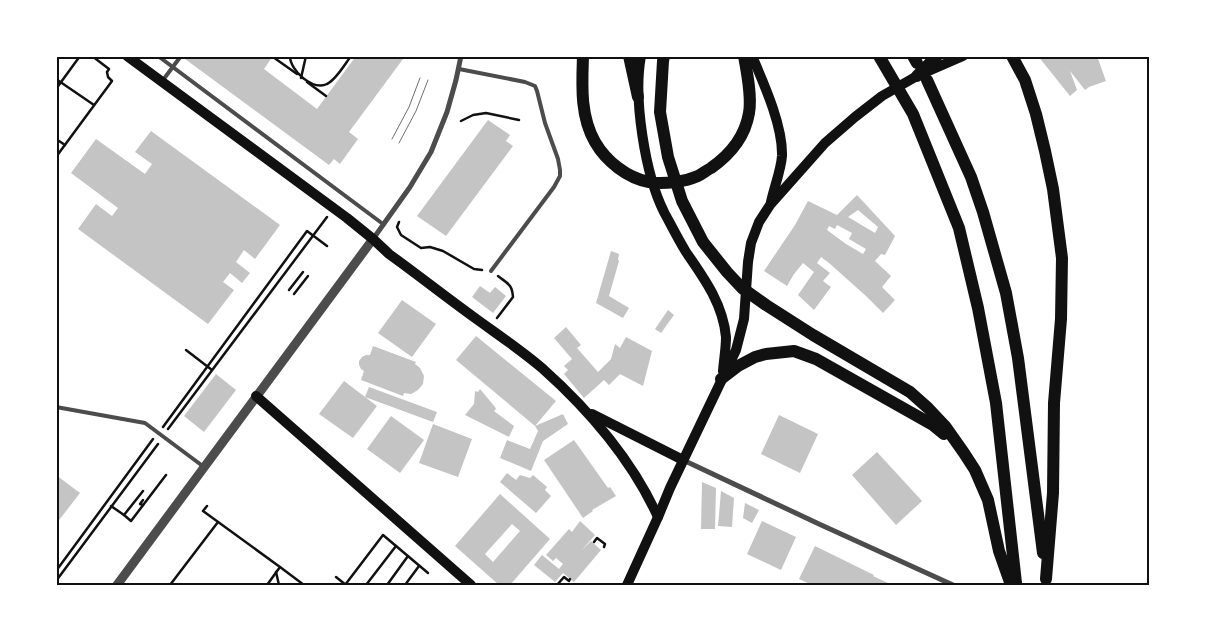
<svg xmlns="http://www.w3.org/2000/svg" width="1205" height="641" font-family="Figtree,sans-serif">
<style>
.building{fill:#c4c4c4;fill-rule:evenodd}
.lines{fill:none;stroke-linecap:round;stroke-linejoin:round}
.path{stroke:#111;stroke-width:2.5}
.service{stroke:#4c4c4c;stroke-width:4}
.minor{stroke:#4c4c4c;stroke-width:5}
.tertiary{stroke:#4c4c4c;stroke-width:9}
.secondary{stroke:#111;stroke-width:10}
.motorway{stroke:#111;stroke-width:12}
.tram{stroke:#707070;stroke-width:1}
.neatline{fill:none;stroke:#111;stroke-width:2}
</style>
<rect width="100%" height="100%" fill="#fff"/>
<g class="building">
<path d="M181,56h92l-9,13 53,40 39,-53h42l5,3 -54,73 9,7 -18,25 -6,-5 -5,6z"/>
<path d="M1038,56h59l9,25 -17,6 -4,3 -15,-19 7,19 -7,6z"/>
<path d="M488,120l22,15 -4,6 7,5 -67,90 -29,-20z"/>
<path d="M151,131l129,94 -25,34 -11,-9 -8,12 14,11 -8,10 -12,-10 -7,9 11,8 -26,34 -130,-95 18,-25 16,12 6,-8 -47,-35 25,-34 49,35 7,-10 -17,-12z"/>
<path d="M857,195l38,41 -10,19 -4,-1 -6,7 16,15 -9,11 13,13 -12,13 -17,-17 -37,-33 -8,-6 -4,6 13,10 -7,8 8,6 -17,23 -16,-15 16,-23 -11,-9 -9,11 -7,12 -23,-15 31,-46 13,-24 29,14zM858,210l20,17 -3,6 -27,-16zM837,225l15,8 -3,6 17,10 -3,5 -17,-10 -19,-14 2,-4 6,3z"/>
<path d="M611,251l8,3 -1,6 1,1 -10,35 20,12 -6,10 -27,-15z"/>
<path d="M480,286l10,7 5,-6 11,9 -13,17 -21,-16z"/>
<path d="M402,300l34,24 -24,33 -34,-24z"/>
<path d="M668,310l6,5 -13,18 -6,-4z"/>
<path d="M566,327l15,18 -4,3 21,24 13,-13 4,-15 5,4 6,-11 26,14 -9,35 -23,-12 -11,11 -5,-5 -20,18 -20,-24 4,-4 -4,-4 8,-7 -18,-21z"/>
<path d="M476,336l80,65 -21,25 28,-12 5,10 -25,17 -12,30 -31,-13 7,-18 23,9 8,-18 -3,-5 -79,-66z"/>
<path d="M373,346l43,16 -1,2 5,4 4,8 -1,8 -5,6 -7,4 -7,-1 -1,3 -42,-16 3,-9 -3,-2 -2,-4v-4l3,-4 4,-2h4z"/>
<path d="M216,374l20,16 -32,42 -20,-16z"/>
<path d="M344,381l33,25 -24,32 -34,-24z"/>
<path d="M369,387l68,25 -4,10 -68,-25z"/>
<path d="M480,389l15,18 1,2 -2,2 20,15 -5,11 -44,-22 9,-11 1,-13 3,1z"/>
<path d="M779,415l39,19 -18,39 -39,-19z"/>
<path d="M391,416l33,24 -24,33 -33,-24z"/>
<path d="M433,424l39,15 -14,38 -39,-14z"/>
<path d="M574,440l34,48 2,-1 6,9 -24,14 1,1 -10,7 -39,-58z"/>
<path d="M877,452l45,49 -26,24 -44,-50z"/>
<path d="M507,473l9,7 4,-5 10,3 3,-3 14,12 -2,3 6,6 -15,17 -36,-31z"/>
<path d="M56,475l24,18 -24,31z"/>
<path d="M702,482l14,6 -1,41h-14z"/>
<path d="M721,491l13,7 -2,29 -14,-1z"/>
<path d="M500,494l50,45 -40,46h-11l-44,-39zM512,524l8,7 -27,31 -8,-8z"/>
<path d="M745,503l14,7 -7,13 -9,-5z"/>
<path d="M580,521l15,14 -13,15 9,-9 10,9 -27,32 -11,-9 -8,9 -21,-17 8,-10 17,14 4,-5 -7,-6 -3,3 -7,-6 23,-26 3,3z"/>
<path d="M762,521l34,16 -15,33 -34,-16z"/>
<path d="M815,546l59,29 -1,1 15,7v2h-76l-13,-6z"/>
</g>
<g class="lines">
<g class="path">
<path d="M290,56c0,15 23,35 37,28 9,-4 18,-20 24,-28"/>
<path d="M273,57l24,17"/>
<path d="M301,78l5,-22"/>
<path d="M56,79l38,26"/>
<path d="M307,82l19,14"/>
<path d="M56,89l24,-33"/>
<path d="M461,121l12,-6 13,-2 33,7"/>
<path d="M56,139l9,6"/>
<path d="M56,157l56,-76 -4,-4 -1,-5 2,-3 -17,-13"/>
<path d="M399,222l-2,5 4,8 20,13 9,-1 13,4 31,18 8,1"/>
<path d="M289,290l14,-18"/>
<path d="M294,294l14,-18"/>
<path d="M497,318l16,-21c-1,-13 -5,-13 -15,-21"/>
<path d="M186,350l26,20"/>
<path d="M163,427l144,-196 20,15"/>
<path d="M168,429l159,-212"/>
<path d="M143,491l-19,24 7,6 35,-46"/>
<path d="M143,505l-3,-1 3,-4"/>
<path d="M111,506l13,9"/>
<path d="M207,506l-4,5 77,56 -13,18"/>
<path d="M594,542l3,-4 8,6 -1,3"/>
<path d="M280,567l24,18"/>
<path d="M56,571l97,-132"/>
<path d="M276,572l3,13"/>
<path d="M336,577l10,8"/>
<path d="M56,581l102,-137"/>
<path d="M170,585l48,-63"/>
<path d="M345,585l38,-50 45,38"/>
<path d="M366,585l30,-39"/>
<path d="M387,585l21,-29"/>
<path d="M405,585l14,-19"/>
<path d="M557,585l7,-8 5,4 1,-2"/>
</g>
<g class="service">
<path d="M158,56l225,168"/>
<path d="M459,69l66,13 10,4 2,5 8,32 13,36 2,11v6l-6,11 -63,84"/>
<path d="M163,80l18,-24"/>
<path d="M56,407l89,16 59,44"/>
</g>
<g class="minor">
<path d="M373,239l37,-52 21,-35 16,-40 9,-32 5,-24"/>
<path d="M683,460l136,64 134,61"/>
</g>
<path class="tertiary" d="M117,585l256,-346"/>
<g class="secondary">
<path d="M127,56l220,162 26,21 16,15c29,21 57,43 86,64 22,16 46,32 67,50 47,42 90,92 116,149"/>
<path d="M641,56c-8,42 4,118 23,156 7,13 14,27 22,40 18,26 37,52 40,85 0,11 -2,22 -3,34"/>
<path d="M752,56c12,28 31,70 30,100 -1,14 -8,32 -11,46"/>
<path d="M256,396l215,189"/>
<path d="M592,414l91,46"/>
<path d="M627,585l31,-68 12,-29 66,-138 8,-31 4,-57 3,-19 8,-21 11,-17 55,-62 30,-26 27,-21 35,-20 46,-20"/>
</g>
<g class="motorway">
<path d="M583,56c-1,29 -3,60 12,86 11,19 32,36 54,40 9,2 18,1 27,0 7,-1 15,-3 22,-6 4,-2 9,-6 13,-8 20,-14 34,-31 38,-55 3,-16 -2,-41 -5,-57"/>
<path d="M629,56l9,41"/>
<path d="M664,56l-1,5 -3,51 8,45 14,44 21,41 24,30 15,16 24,17 47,30 97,57 18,16 17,18 19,27 11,17 13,30 11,51 12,34"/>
<path d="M879,56l34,58 46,114 19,80 18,95 20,180"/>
<path d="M913,56l4,7"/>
<path d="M1012,56l13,24 11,34 9,37 8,38 9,69 -1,61 -7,84 -1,90 -7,86"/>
<path d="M917,76l20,-20"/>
<path d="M927,80l44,97 12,35 23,81 12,65 25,195"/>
<path d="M721,379l17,-13 17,-9 11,-3 28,-3 22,8 117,66 11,9"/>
</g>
<g class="tram">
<path d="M392,139l17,-32 11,-29"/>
<path d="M399,143l17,-32 12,-31"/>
</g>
</g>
<rect width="1205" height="641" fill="none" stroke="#ffffff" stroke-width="115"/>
<rect x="58" y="58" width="1090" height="526" class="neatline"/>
</svg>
